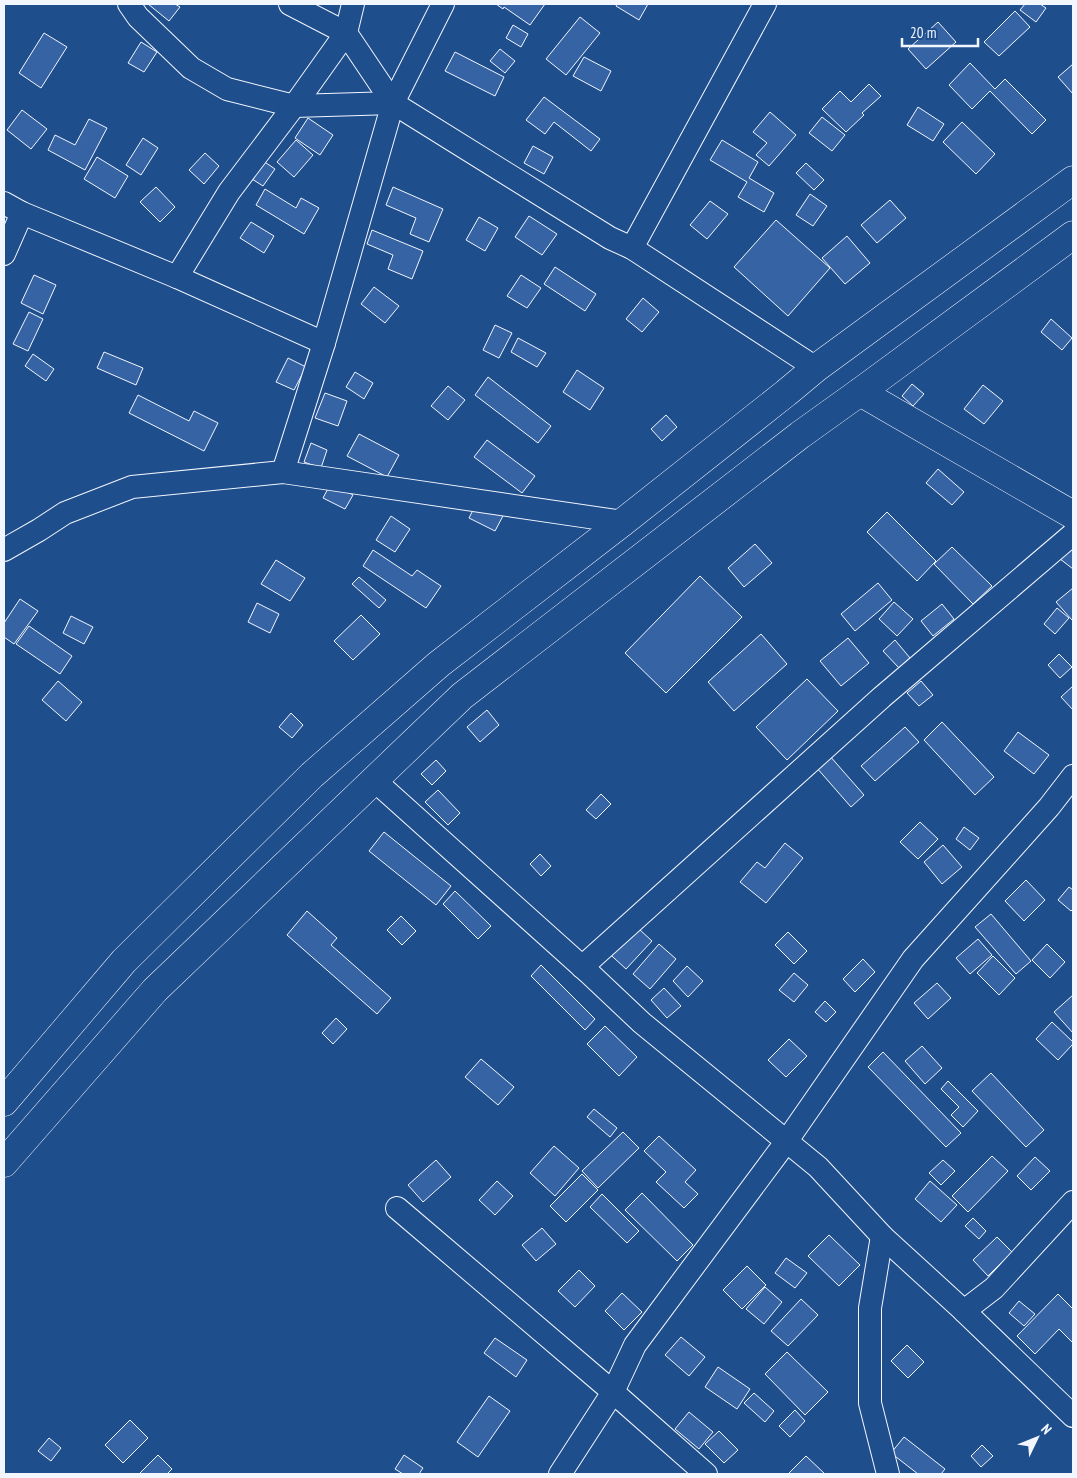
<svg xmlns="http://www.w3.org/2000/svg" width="1077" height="1478" font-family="'PT Sans Narrow',sans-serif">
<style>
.building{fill:#3563a3;stroke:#f2f6ff}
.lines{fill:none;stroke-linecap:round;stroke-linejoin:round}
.street-casing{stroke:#f2f6ff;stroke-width:24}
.secondary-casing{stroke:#f2f6ff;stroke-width:29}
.street{stroke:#1f4e8c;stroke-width:22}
.secondary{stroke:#1f4e8c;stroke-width:28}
</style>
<rect width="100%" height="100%" fill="#1f4e8c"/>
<g class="building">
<path d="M148,4h27l5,3 -11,14z"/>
<path d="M496,4h49l-15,21 -26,-18 -1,2z"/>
<path d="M617,4h31l-9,16 -23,-14z"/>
<path d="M1025,4h15l6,4 -10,14 -16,-12z"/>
<path d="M1015,11l15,16 -31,29 -15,-14z"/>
<path d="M580,17l20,16 -34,42 -20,-16z"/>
<path d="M938,22l18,20 -30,27 -18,-20z"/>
<path d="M513,25l15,9 -7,13 -15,-9z"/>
<path d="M44,33l23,14 -26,41 -22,-15z"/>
<path d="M141,42l16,10 -13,20 -16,-9z"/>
<path d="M500,49l15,12 -10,12 -15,-12z"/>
<path d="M455,52l49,25 -9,19 -50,-25z"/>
<path d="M584,57l27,14 -10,20 -28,-15z"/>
<path d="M970,63l25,26 10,-10 41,41 -14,14 -42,-43 -18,18 -23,-24z"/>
<path d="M1073,64v30l-15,-17z"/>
<path d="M869,84l12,12 -19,17 2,2 -18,17 -24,-23 18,-18 11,11z"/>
<path d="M544,97l56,42 -9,12 -37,-29 -9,12 -19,-14z"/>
<path d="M918,107l26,17 -11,17 -26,-16z"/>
<path d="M22,110l25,19 -16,20 -24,-19z"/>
<path d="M770,112l26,23 -27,31 -13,-11 11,-12 -14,-11z"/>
<path d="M822,117l23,18 -13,16 -23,-18z"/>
<path d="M308,118l25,17 -13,20 -25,-17z"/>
<path d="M89,119l18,9 -22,42 -37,-20 7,-15 20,10z"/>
<path d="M962,122l33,32 -19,20 -33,-32z"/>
<path d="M143,138l15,10 -17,27 -15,-10z"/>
<path d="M296,140l17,15 -19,22 -17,-15z"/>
<path d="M722,140l36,22 -9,16 25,15 -10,19 -26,-15 9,-15 -37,-22z"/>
<path d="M533,146l20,11 -9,17 -20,-11z"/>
<path d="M205,153l14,13 -15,18 -15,-14z"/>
<path d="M253,154l22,15 -12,17 -22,-14z"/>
<path d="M97,157l31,19 -13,22 -31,-19z"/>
<path d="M806,163l18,17 -10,10 -18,-17z"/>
<path d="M156,187l19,20 -15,15 -20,-20z"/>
<path d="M393,187l50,22 -14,33 -19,-8 6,-16 -30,-13z"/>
<path d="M265,189l31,19 5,-10 18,10 -15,26 -48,-29z"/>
<path d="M810,194l17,12 -14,20 -17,-11z"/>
<path d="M890,200l16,18 -29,25 -16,-18z"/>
<path d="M710,201l18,13 -21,25 -17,-14z"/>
<path d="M529,216l28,18 -15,21 -27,-18z"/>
<path d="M479,217l19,11 -13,23 -19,-11z"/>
<path d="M776,220l54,48 -42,48 -54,-49z"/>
<path d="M251,222l23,14 -10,17 -24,-15z"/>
<path d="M372,230l51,21 -11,28 -24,-10 5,-14 -26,-11z"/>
<path d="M847,236l23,27 -25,21 -23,-26z"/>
<path d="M555,267l41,27 -11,17 -41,-27z"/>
<path d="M34,275l22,10 -13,29 -22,-11z"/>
<path d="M521,275l20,13 -14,20 -20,-12z"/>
<path d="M374,287l25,19 -14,17 -24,-19z"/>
<path d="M643,298l16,14 -17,20 -16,-13z"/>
<path d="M29,312l14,7 -15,32 -15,-7z"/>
<path d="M1051,319l21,19 -10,12 -21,-18z"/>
<path d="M495,325l17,8 -13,25 -16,-8z"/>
<path d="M518,338l28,15 -9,14 -26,-15z"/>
<path d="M104,352l39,16 -7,17 -39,-17z"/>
<path d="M33,354l21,15 -8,12 -21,-15z"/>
<path d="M288,358l18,9 -12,23 -18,-8z"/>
<path d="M577,370l27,18 -14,22 -27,-18z"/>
<path d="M355,372l18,11 -9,16 -18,-12z"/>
<path d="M488,377l63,49 -13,17 -63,-48z"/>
<path d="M912,384l12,10 -11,12 -11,-10z"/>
<path d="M983,385l20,16 -19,23 -20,-15z"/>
<path d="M448,386l17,14 -17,20 -17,-14z"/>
<path d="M325,393l22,8 -9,25 -23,-8z"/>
<path d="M138,395l51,26 5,-10 24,12 -14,28 -75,-38z"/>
<path d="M666,415l11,12 -15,14 -11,-12z"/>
<path d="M359,434l40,21 -12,22 -40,-21z"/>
<path d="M487,440l48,36 -13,17 -48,-36z"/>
<path d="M311,443l16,7 -6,18 -17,-6z"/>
<path d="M938,469l26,23 -12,13 -26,-22z"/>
<path d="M331,483l22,12 -8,14 -22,-11z"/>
<path d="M478,500l26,14 -9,17 -26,-13z"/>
<path d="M887,512l49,49 -19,20 -50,-49z"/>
<path d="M391,516l19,13 -15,23 -19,-12z"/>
<path d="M755,544l17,19 -28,24 -16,-19z"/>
<path d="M1073,546v23l-18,-14z"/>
<path d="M952,547l40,39 -19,18 -39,-40z"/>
<path d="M373,550l39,26 5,-6 24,16 -15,22 -63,-42z"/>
<path d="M276,560l29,18 -15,23 -29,-17z"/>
<path d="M700,576l42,41 -76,76 -41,-40z"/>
<path d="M359,577l27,23 -7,8 -27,-24z"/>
<path d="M878,583l14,17 -37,31 -14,-17z"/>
<path d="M1073,588v31l-1,1 -16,-18z"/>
<path d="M20,599l18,12 -24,33 -10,-7v-14z"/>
<path d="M894,602l19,17 -16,17 -18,-17z"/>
<path d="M257,603l22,11 -9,19 -22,-11z"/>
<path d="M942,604l12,15 -21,17 -12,-15z"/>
<path d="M1057,608l12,10 -14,16 -11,-10z"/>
<path d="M361,615l19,19 -27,26 -19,-19z"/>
<path d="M71,616l22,11 -9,17 -21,-11z"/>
<path d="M29,626l43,30 -12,18 -44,-30z"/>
<path d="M761,634l26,30 -53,47 -26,-29z"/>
<path d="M848,638l21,25 -28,23 -21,-25z"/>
<path d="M895,640l15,18 -11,10 -16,-17z"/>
<path d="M1059,654l13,13 -12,11 -12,-13z"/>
<path d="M807,679l31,32 -51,49 -31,-33z"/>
<path d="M58,681l24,21 -16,19 -24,-21z"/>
<path d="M921,681l12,14 -14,11 -12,-13z"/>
<path d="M1073,686v24l-12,-13z"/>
<path d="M487,710l12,15 -19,17 -13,-15z"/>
<path d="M291,713l12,12 -11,13 -13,-11z"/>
<path d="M942,722l52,55 -19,18 -51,-55z"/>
<path d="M905,727l14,15 -44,39 -14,-15z"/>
<path d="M1018,732l31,23 -15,19 -30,-23z"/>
<path d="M829,755l35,40 -13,12 -35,-40z"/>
<path d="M436,760l10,11 -14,14 -11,-11z"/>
<path d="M438,790l22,23 -12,12 -23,-23z"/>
<path d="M601,794l10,10 -15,15 -10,-9z"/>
<path d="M920,822l18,17 -20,20 -18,-17z"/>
<path d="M964,827l15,11 -9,12 -14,-11z"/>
<path d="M384,832l67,54 -15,19 -67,-54z"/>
<path d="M785,843l18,15 -37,45 -26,-21 17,-20 8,6z"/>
<path d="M943,845l19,22 -20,17 -18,-22z"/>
<path d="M540,854l11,12 -10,10 -11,-12z"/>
<path d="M1026,880l19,20 -21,21 -19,-20z"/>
<path d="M1069,887l4,3v19l-2,2 -13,-11z"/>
<path d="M455,891l36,35 -13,13 -35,-35z"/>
<path d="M307,911l30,27 -6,7 60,53 -14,16 -90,-79z"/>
<path d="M991,914l40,47 -15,13 -41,-47z"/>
<path d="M401,916l15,15 -14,14 -15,-15z"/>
<path d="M627,918l25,23 -26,28 -25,-23z"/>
<path d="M788,932l19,19 -13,13 -19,-19z"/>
<path d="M978,939l14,16 -22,19 -14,-16z"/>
<path d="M659,944l17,15 -26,30 -17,-15z"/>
<path d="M1047,944l18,18 -15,16 -18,-18z"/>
<path d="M993,956l22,22 -16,17 -22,-22z"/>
<path d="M863,959l12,13 -20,20 -12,-13z"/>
<path d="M541,965l54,54 -10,11 -54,-54z"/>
<path d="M687,966l16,15 -15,16 -15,-16z"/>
<path d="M794,973l14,12 -14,17 -15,-12z"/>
<path d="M937,983l14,15 -23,21 -14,-16z"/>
<path d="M664,988l17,18 -14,12 -16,-18z"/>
<path d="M1073,995v38l-19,-21z"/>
<path d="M825,1001l11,11 -10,10 -11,-10z"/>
<path d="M336,1018l11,11 -14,15 -11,-11z"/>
<path d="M1052,1022l21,20v2l-15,16 -22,-21z"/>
<path d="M605,1026l32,31 -18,19 -32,-32z"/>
<path d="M789,1039l18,17 -21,21 -18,-17z"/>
<path d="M922,1046l20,22 -17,16 -20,-23z"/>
<path d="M883,1052l78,81 -15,14 -78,-80z"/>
<path d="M481,1059l33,28 -16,18 -33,-28z"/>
<path d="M991,1073l53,57 -18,17 -54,-56z"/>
<path d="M948,1081l30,30 -15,16 -12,-12 8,-8 -18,-18z"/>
<path d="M594,1109l23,19 -7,9 -23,-20z"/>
<path d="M623,1132l16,16 -41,40 -16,-17z"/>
<path d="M659,1136l37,34 -11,12 13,12 -14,14 -28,-26 10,-10 -22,-21z"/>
<path d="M554,1146l25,22 -24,28 -25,-23z"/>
<path d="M992,1156l16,15 -40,41 -16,-16z"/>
<path d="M1035,1157l15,14 -19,19 -14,-14z"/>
<path d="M436,1160l15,17 -28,25 -15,-17z"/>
<path d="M943,1160l12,11 -14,14 -12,-12z"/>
<path d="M582,1174l16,16 -32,32 -16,-16z"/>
<path d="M497,1181l16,15 -18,19 -16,-15z"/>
<path d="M930,1181l27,24 -16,17 -26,-23z"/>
<path d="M642,1193l51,52 -16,16 -52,-51z"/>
<path d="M602,1194l37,37 -12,12 -37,-36z"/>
<path d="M973,1218l13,13 -7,8 -14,-13z"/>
<path d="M542,1228l14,16 -20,17 -14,-16z"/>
<path d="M829,1235l31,30 -21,21 -31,-30z"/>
<path d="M997,1237l15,15 -24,24 -15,-16z"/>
<path d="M786,1258l21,15 -12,15 -20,-15z"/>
<path d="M747,1266l19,19 -24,24 -19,-19z"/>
<path d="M579,1270l16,16 -20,21 -17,-16z"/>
<path d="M765,1287l17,15 -18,22 -18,-15z"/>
<path d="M622,1293l20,19 -18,18 -19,-19z"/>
<path d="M1058,1294l15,15v34l-14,-14 -24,25 -18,-18z"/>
<path d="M801,1299l17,16 -30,31 -17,-15z"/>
<path d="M1019,1301l16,13 -11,12 -15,-13z"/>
<path d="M681,1337l24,20 -16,19 -24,-21z"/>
<path d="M495,1338l32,22 -11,17 -32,-24z"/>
<path d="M907,1345l17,17 -16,16 -17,-17z"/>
<path d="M787,1352l41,40 -23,23 -40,-41z"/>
<path d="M718,1367l32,22 -13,20 -32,-22z"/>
<path d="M754,1393l20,18 -9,11 -21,-19z"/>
<path d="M489,1396l21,15 -32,46 -21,-15z"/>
<path d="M795,1410l10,11 -15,16 -11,-11z"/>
<path d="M689,1412l24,20 -14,17 -24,-20z"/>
<path d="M130,1420l18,18 -25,25 -18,-18z"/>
<path d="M719,1431l19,19 -14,13 -19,-19z"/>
<path d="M904,1437l41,32 -4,5h-23l-27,-21z"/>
<path d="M49,1438l12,10 -10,13 -13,-10z"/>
<path d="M982,1445l11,11 -12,11 -10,-11z"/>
<path d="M158,1455l14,14 -5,5h-28z"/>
<path d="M404,1455l19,13 -4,6h-16l-8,-5z"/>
<path d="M806,1456l19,18h-37z"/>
</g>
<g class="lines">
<defs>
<g id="street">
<path d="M129,4l9,13 53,51 36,21 67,17 99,-3"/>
<path d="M290,4l56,29 47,70 217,135 22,10 184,120"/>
<path d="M4,203l18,10 155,64 147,66"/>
<path d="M632,248l133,-244"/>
<path d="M4,254l18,-41"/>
<path d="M177,277l52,-85 65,-86 52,-73 7,-29"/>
<path d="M283,472l41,-129 69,-240 50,-99"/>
<path d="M4,550l35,-20 26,-17 67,-26 151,-15 340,50"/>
<path d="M374,780l215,193 53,50 176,144 64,69 82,75 109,105"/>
<path d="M582,967l300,-270 191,-163"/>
<path d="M397,1208l216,184 93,82"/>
<path d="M882,1236l-12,72v95l18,71"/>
<path d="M964,1311l30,-23 79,-86"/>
<path d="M560,1474l53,-82 22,-47 151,-203 127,-183 136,-152 24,-31"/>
</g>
<g id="secondary">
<path d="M860,392l213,123"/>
<path d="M4,1102l120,-141 188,-186 127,-111 184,-142 163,-129 30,-25 257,-188"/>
<path d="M4,1163l151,-173 307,-294 338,-261 60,-43 213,-157"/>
</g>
</defs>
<use href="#street" class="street-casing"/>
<use href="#secondary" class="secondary-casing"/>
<use href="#street" class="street"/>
<use href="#secondary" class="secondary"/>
</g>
<rect width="1077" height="1478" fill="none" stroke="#f2f6ff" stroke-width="10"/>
<g transform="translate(1037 1438) rotate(47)" stroke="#1f4e8c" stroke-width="4" paint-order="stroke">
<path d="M0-4L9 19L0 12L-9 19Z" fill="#f2f6ff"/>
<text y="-8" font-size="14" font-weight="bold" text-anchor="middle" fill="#f2f6ff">N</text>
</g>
<path d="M902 38v8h76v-8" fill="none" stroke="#f2f6ff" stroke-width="2.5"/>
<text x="910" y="38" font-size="15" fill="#f2f6ff" stroke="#1f4e8c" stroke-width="4" paint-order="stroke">20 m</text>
</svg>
